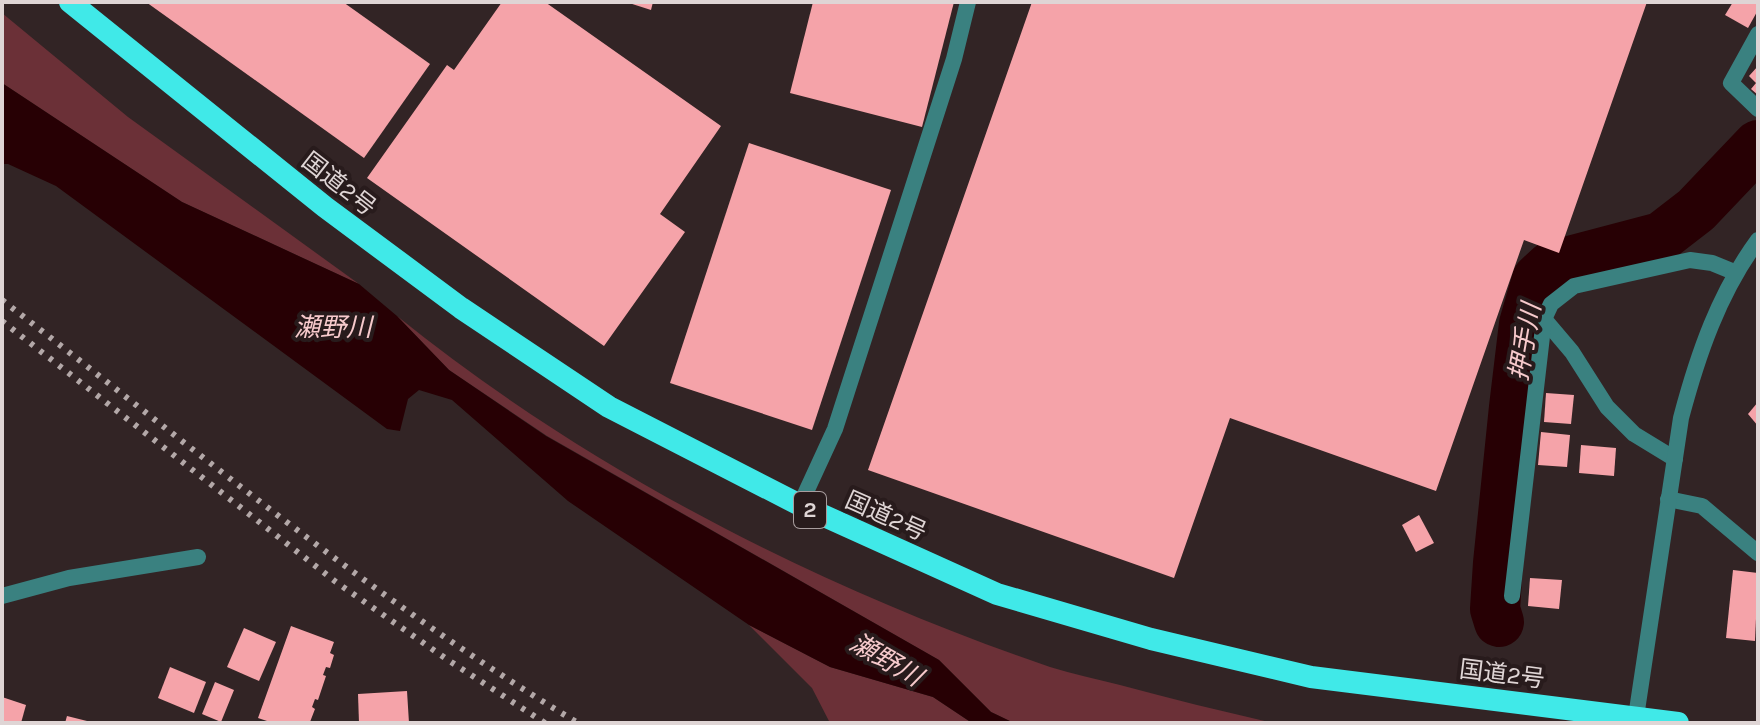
<svg xmlns="http://www.w3.org/2000/svg" width="1760" height="725" font-family="Karla,'Noto Sans JP',sans-serif">
<style>
.green{fill:#6b3037}
.water{fill:#270004}
.lines{fill:none;stroke-linecap:round;stroke-linejoin:round}
.river{stroke:#270004;stroke-width:50}
.building{fill:#f5a3a9}
.minor{stroke:#3a8180;stroke-width:16}
.tertiary{stroke:#3a8180;stroke-width:16}
.trunk{stroke:#40e9e8;stroke-width:22}
.rail{stroke:#b3a8a8;stroke-width:6;stroke-dasharray:4 8;stroke-linecap:butt}
.labels{text-anchor:middle;dominant-baseline:central;stroke-width:8;stroke-linejoin:round;paint-order:stroke}
.shield{fill:#281b1c;stroke:#a89d9e;stroke-width:2}
.shield-label{font-size:22px;font-weight:bold;fill:#dfd5d5}
.street-label{font-size:24px;fill:#dfd5d5;stroke:#281b1c}
.water-label{font-size:26px;font-style:italic;fill:#f7cacc;stroke:#281b1c}
</style>
<rect width="100%" height="100%" fill="#322425"/>
<g class="green">
<path d="M2,13l126,104 231,167 -177,-82 -180,-119z"/>
<path d="M397,316c192,155 420,271 653,351 23,7 47,12 70,18 51,14 102,26 153,38h-259l-23,-11 -52,-52 -392,-224 -98,-66z"/>
<path d="M749,625l81,42 103,30 39,26h-142l-18,-35z"/>
</g>
<path class="water" d="M2,83l180,119 177,82 38,32 52,54 97,66 393,224 52,52 23,11h-42l-39,-26 -103,-30 -81,-42 -181,-124 -116,-101 -33,-10 -11,9 -8,32 -13,-2 -331,-243 -48,-22h-6z"/>
<g class="lines">
<path class="river" d="M1499,622l-4,-13 3,-46 16,-156 10,-83 13,-45 14,-13 110,-29 35,-27 62,-65"/>
</g>
<g class="building">
<path d="M146,2h197l87,62 -66,94z"/>
<path d="M502,2h43l176,124 -61,88 25,18 -81,114 -237,-168 80,-113 7,5z"/>
<path d="M626,2h27l-2,8z"/>
<path d="M813,2h141l-32,125 -132,-34z"/>
<path d="M1032,2h615l-88,251 -35,-13 -88,251 -206,-73 -56,160 -306,-108z"/>
<path d="M1733,2h25v8l-10,18 -23,-13z"/>
<path d="M1758,66v29l-7,-6 5,-6 -7,-7z"/>
<path d="M749,143l142,47 -79,240 -142,-47z"/>
<path d="M1546,393l28,2 -3,29 -27,-2z"/>
<path d="M1758,402v24l-10,-12z"/>
<path d="M1541,432l29,3 -3,32 -29,-2z"/>
<path d="M1581,445l35,3 -2,28 -35,-3z"/>
<path d="M1419,515l15,28 -18,9 -14,-27z"/>
<path d="M1733,570l25,3 -3,68 -29,-3z"/>
<path d="M1530,578l32,2 -3,29 -31,-3z"/>
<path d="M291,626l43,16 -4,11 4,2 -4,13 -4,-1 -3,8 3,1 -8,24 -3,-1 -3,8 3,2 -5,13 -37,1 -15,-5z"/>
<path d="M244,628l32,14 -17,39 -32,-14z"/>
<path d="M170,667l36,15 -12,31 -36,-15z"/>
<path d="M215,682l19,8 -13,32 -19,-8z"/>
<path d="M407,691l2,32h-50l-1,-29z"/>
<path d="M2,697l24,8 -5,18h-19z"/>
<path d="M67,716l24,6v1h-26z"/>
</g>
<g class="lines">
<g class="minor">
<path d="M1758,34l-27,49 27,26"/>
<path d="M1544,319l28,33 35,55 27,27 41,25"/>
<path d="M1668,499l34,7 56,47"/>
<path d="M800,505l35,-76 119,-370 14,-57"/>
<path d="M2,596l67,-18 129,-21"/>
<path d="M1512,596l32,-277 7,-15 23,-18 116,-26 22,3 22,9"/>
</g>
<path class="tertiary" d="M1636,717l45,-299c17,-64 38,-125 77,-178"/>
<path class="trunk" d="M70,2l255,205 136,101 148,99 191,98 197,89 154,45 160,38 367,46"/>
<g class="rail">
<path d="M2,300c188,145 371,300 576,423"/>
<path d="M2,321l334,261 109,76 100,65"/>
</g>
</g>
<g class="labels">
<rect class="shield" x="794" y="492" width="32" height="36" rx="6"/>
<g class="shield-label">
<text x="810" y="510">2</text>
</g>
<g class="street-label">
<text transform="translate(339 184) rotate(38)">国道2号</text>
<text transform="translate(886 516) rotate(24)">国道2号</text>
<text transform="translate(1502 674) rotate(7)">国道2号</text>
</g>
<g class="water-label">
<text x="333" y="327">瀬野川</text>
<text transform="translate(1525 342) rotate(-80)">押手川</text>
<text transform="translate(886 660) rotate(30)">瀬野川</text>
</g>
</g>
<rect width="1760" height="725" fill="none" stroke="#dfd5d5" stroke-width="8"/>
</svg>
